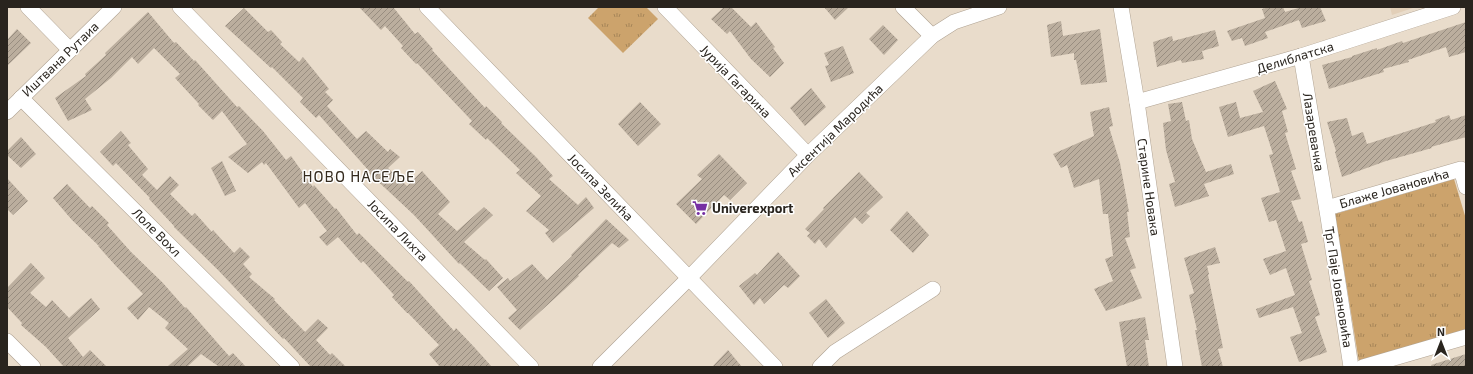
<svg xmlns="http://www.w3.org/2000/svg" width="1473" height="374" font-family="'Exo 2',sans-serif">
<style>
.built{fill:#e2cfb8}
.park{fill:url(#park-tufts)}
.building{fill:url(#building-hatch)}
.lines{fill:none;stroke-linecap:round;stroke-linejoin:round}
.minor-casing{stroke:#b0a393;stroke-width:16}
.minor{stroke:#fff;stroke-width:15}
.labels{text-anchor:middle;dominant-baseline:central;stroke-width:3;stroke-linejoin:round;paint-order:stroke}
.street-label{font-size:13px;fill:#29241e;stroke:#fff}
.poi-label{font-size:13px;font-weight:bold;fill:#29241e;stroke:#fff;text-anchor:start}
.quarter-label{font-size:15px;letter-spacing:1px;fill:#342a1d;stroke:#fff}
</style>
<defs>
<pattern id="park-tufts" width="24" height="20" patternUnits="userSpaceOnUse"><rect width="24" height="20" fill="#cca36c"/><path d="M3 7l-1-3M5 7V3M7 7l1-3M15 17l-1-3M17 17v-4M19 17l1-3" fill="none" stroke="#a68558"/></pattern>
<pattern id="building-hatch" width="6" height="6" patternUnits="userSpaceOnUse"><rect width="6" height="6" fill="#bbae9e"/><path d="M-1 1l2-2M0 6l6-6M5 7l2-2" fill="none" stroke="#988d80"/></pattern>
</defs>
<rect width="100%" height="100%" fill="#e9dccb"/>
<path class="built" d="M1390,7h26l-24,8z"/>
<g class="park">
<path d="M599,7h47l12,12 -35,34 -35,-35z"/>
<path d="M1454,179l12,40v112l-107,31 -24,-148z"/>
</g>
<g class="building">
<path d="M359,7h34l22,27 3,-2 15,17 -1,1 53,58 1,-2 16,16 -1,1 35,34 17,19 -4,3 29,26 8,-8 8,11 -41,35 -8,-10 4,-3 -23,-19 15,-15 -25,-23 4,-3 -33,-32 -1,2 -17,-16 3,-3 -55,-58 -1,1 -15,-16 2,-2 -18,-20 -4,4z"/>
<path d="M724,7h7l20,20 5,-5 19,25 -2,1 11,15 -14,14 -19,-18 -21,-28 -3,3 -16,-15z"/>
<path d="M824,7h25l-14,13z"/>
<path d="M1269,7h14l2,5 17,-5h18l6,14 -24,7 -3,-8 -34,12 3,6 -23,8 -3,-8 -10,3 -5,-10 38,-13 -3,-9z"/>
<path d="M244,8l24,24 3,-2 11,12 -2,2 19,18 4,-5 26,32 -4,3 8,8 -6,6 30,33 9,-8 22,21 2,-3 10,8 -12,11 19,18 15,-15 28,31 -12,12 19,17 27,-24 9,8 -29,27 21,18 1,-1 17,19 -14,13 -29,-28 -1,1 -45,-49 -45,-42 1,-1 -51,-57 -3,3 -16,-16 3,-4 -31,-31 -1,1 -46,-42z"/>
<path d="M148,12l26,31 2,-1 18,19 1,-1 42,47 2,-1 24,25 23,29 5,-4 22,31 1,-2 21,24 1,-1 21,27 2,-2 49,49 1,-1 45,50 2,-3 19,20 17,19h-52l-11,-13 10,-9 -31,-32h-1l-15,-16 2,-2 -31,-34 -2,2 -23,-26 -11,9 -8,-9 8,-6 -22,-28 -6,5 -33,-45 -2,2 -2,-3 -14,11 -20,-16 19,-13 -25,-33 -9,9 -15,-15 1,-1 -24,-26 5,-4 -26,-26 -16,16 -6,-7 -21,21 -26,21 7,11 -24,11 -13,-23 31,-22 -1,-2 21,-19 -1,-2z"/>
<path d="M1061,21l2,15 37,-7 7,53 -26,3 -5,-25h-2v-7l-23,4 -4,-32z"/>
<path d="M1466,22v30l-17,5 -3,-10 -38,13 1,2 -26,7 1,3 -55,17 -7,-24 30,-8v-1l25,-8v2l25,-9 1,2z"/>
<path d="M883,25l15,15 -14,15 -15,-16z"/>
<path d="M17,29l14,14 -24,23v-26z"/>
<path d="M1215,30l4,16 -17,5 2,8 -22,4 -1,-3 -24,7 -4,-25 19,-6 1,5z"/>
<path d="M843,46l11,27 -23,9 -6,-16 4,-1 -5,-12z"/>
<path d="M1275,81l12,28 -5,2 6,21 -3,1 11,36 -5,2 10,28 -10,2 8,21 3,-1 6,21 -7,2 11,36 -3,1 11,34 -5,2 12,35 -28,10 -9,-25 12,-4 -9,-26 -34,11 -3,-9 39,-14 -9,-27 -16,7 -7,-16 23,-8 -10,-31 -7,2 -8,-24 19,-6 -11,-37 4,-1 -9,-28 -36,11 -9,-30 17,-5 4,16 23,-6 -10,-21z"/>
<path d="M811,88l15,19 -21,19 -15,-18z"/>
<path d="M640,102l21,22 -23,22 -20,-22z"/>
<path d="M1182,102l4,19 3,-1 3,19 14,33 25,-8 3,10 -30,10 5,12 -34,11 -6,-23 6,-2 -9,-32 -3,-27 8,-2 -3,-17z"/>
<path d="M1109,107l4,19 -4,1 11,36 9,49h-2l3,25 -5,1 11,30 -6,2 12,28 -36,13 -12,-22 19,-8 -8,-22 8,-3 -5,-42h-5l-4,-35 -25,9 -7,-23 -6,3 -8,-14 41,-18 -4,-24z"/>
<path d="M1449,115l2,5 15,-5v22l-35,10 1,1 -46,13 -44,16 -7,-25 1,-1 -9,-29 20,-4 5,18 11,-4 4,12 69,-22 -1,-2z"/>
<path d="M121,131l10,12 -3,2 20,24 -6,6 15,15 13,-14 9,9 -9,9 22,22 3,-3 17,19 1,-2 21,23 6,-6 10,10 -7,7 9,10 -3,3 26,22 -1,1 31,32 13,-13 10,9 -12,12 14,15 2,-2 14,14h-35l-27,-29 -1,1 -65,-69 -44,-43v-1l-25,-27 1,-1 -34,-35 -3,3 -13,-14z"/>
<path d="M21,137l15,17 -15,14 -14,-13v-4z"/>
<path d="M719,154l28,29 -17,17 -6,-5 -28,29 -20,-20 26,-25 -5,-4z"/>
<path d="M222,161l14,30 -11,5 -14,-28z"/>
<path d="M859,172l24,25 -17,16 4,3 -8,8 -7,-7 -29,31 -7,-9 -4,5 -8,-8 3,-3 -5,-4 19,-20 -1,-1z"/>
<path d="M7,178l21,23 -15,14 -6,-6z"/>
<path d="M67,184l23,24 2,-2 17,17 -2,2 24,27 31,30 23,26 1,-1 43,49 4,-3 13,14h-29l1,-1 -17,-12 -14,13h-20l21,-18 -23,-21 4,-5 -20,-16 -11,13 -11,-12 16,-14 -28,-29 -17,-19h1l-27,-26 -19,-22z"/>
<path d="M907,211l22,24 -16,18 -23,-23z"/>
<path d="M606,219l23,21 -10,8 -7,-5 -34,32 1,1 -15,14 -44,40 -12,-12 9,-8 -20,-23 11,-9 2,3 22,-17 15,16 25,-24 -1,-1z"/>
<path d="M1215,247l5,16 -13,3 2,8 -1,1 15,73 -5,1 5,18h-21l-7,-37h2l-8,-35 5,-2 -10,-35z"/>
<path d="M778,252l22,24 -12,12 -4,-3 -20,19 -4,-6 -6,7 -15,-19 16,-13 2,2z"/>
<path d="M31,263l14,15 -15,15 16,14 6,-7 17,18 22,-20 9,11 -32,29 15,19 7,-7 17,17h-43l-18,-20 -25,-22 1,-2 -15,-16v-19z"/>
<path d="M826,299l19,24 -17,15 -19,-25z"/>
<path d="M1145,317l4,23h-4l4,27h-22l-8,-45z"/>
<path d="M728,350l14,17h-30z"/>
<path d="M1466,354v13h-34l-1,-2z"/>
</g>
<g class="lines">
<defs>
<g id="minor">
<path d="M28,7l42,43"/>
<path d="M180,7l351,360"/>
<path d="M427,7l348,360"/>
<path d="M665,7l143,148"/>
<path d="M903,7l29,29"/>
<path d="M1121,7l16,95 38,265"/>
<path d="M1301,56l27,161 23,150"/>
<path d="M21,98l271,269"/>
<path d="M1137,102l164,-46 152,-49"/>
<path d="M7,112l107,-105"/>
<path d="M1327,208l134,-39 5,18"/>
<path d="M7,341l26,26"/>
<path d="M600,367l89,-89 119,-123 124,-119 22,-14 45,-15"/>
<path d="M820,367l15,-15 98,-63"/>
<path d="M1363,367l103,-30"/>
</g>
</defs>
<use href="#minor" class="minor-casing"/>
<use href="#minor" class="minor"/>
</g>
<defs>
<symbol id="supermarket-bare" viewBox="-9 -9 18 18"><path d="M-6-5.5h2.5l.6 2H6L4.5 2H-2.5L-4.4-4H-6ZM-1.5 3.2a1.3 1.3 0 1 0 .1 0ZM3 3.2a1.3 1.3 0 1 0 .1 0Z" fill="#762fa3" stroke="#fff" stroke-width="2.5" paint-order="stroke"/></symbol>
</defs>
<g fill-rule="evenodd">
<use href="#supermarket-bare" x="689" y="197" width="22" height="22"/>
</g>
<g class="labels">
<g class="street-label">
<text transform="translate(1295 57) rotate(-17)">Делиблатска</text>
<text transform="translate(60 59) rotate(-44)">Иштвана Рутаиа</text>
<text transform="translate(736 81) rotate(46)">Јурија Гагарина</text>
<text transform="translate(835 130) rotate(-44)">Аксентија Мародића</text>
<text transform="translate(1314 132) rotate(81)">Лазаревачка</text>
<text transform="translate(601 187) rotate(46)">Јосипа Зелића</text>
<text transform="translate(1149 187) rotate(82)">Старине Новака</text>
<text transform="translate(1394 188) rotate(-16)">Блаже Јовановића</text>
<text transform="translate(398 230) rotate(46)">Јосипа Лихта</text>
<text transform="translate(157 232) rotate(45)">Лоле Вохл</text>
<text transform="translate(1339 287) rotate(81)">Трг Паје Јовановића</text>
</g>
<g class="poi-label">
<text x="712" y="208">Univerexport</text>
</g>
<g class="quarter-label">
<text x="359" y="176">НОВО НАСЕЉЕ</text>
</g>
</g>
<rect width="1473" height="374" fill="none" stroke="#29241e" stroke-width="16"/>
<g transform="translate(1441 342)" stroke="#ffffff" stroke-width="3" paint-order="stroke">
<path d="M0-3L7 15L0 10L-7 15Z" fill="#29241e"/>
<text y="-6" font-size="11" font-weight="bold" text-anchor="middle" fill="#29241e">N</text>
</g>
</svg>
